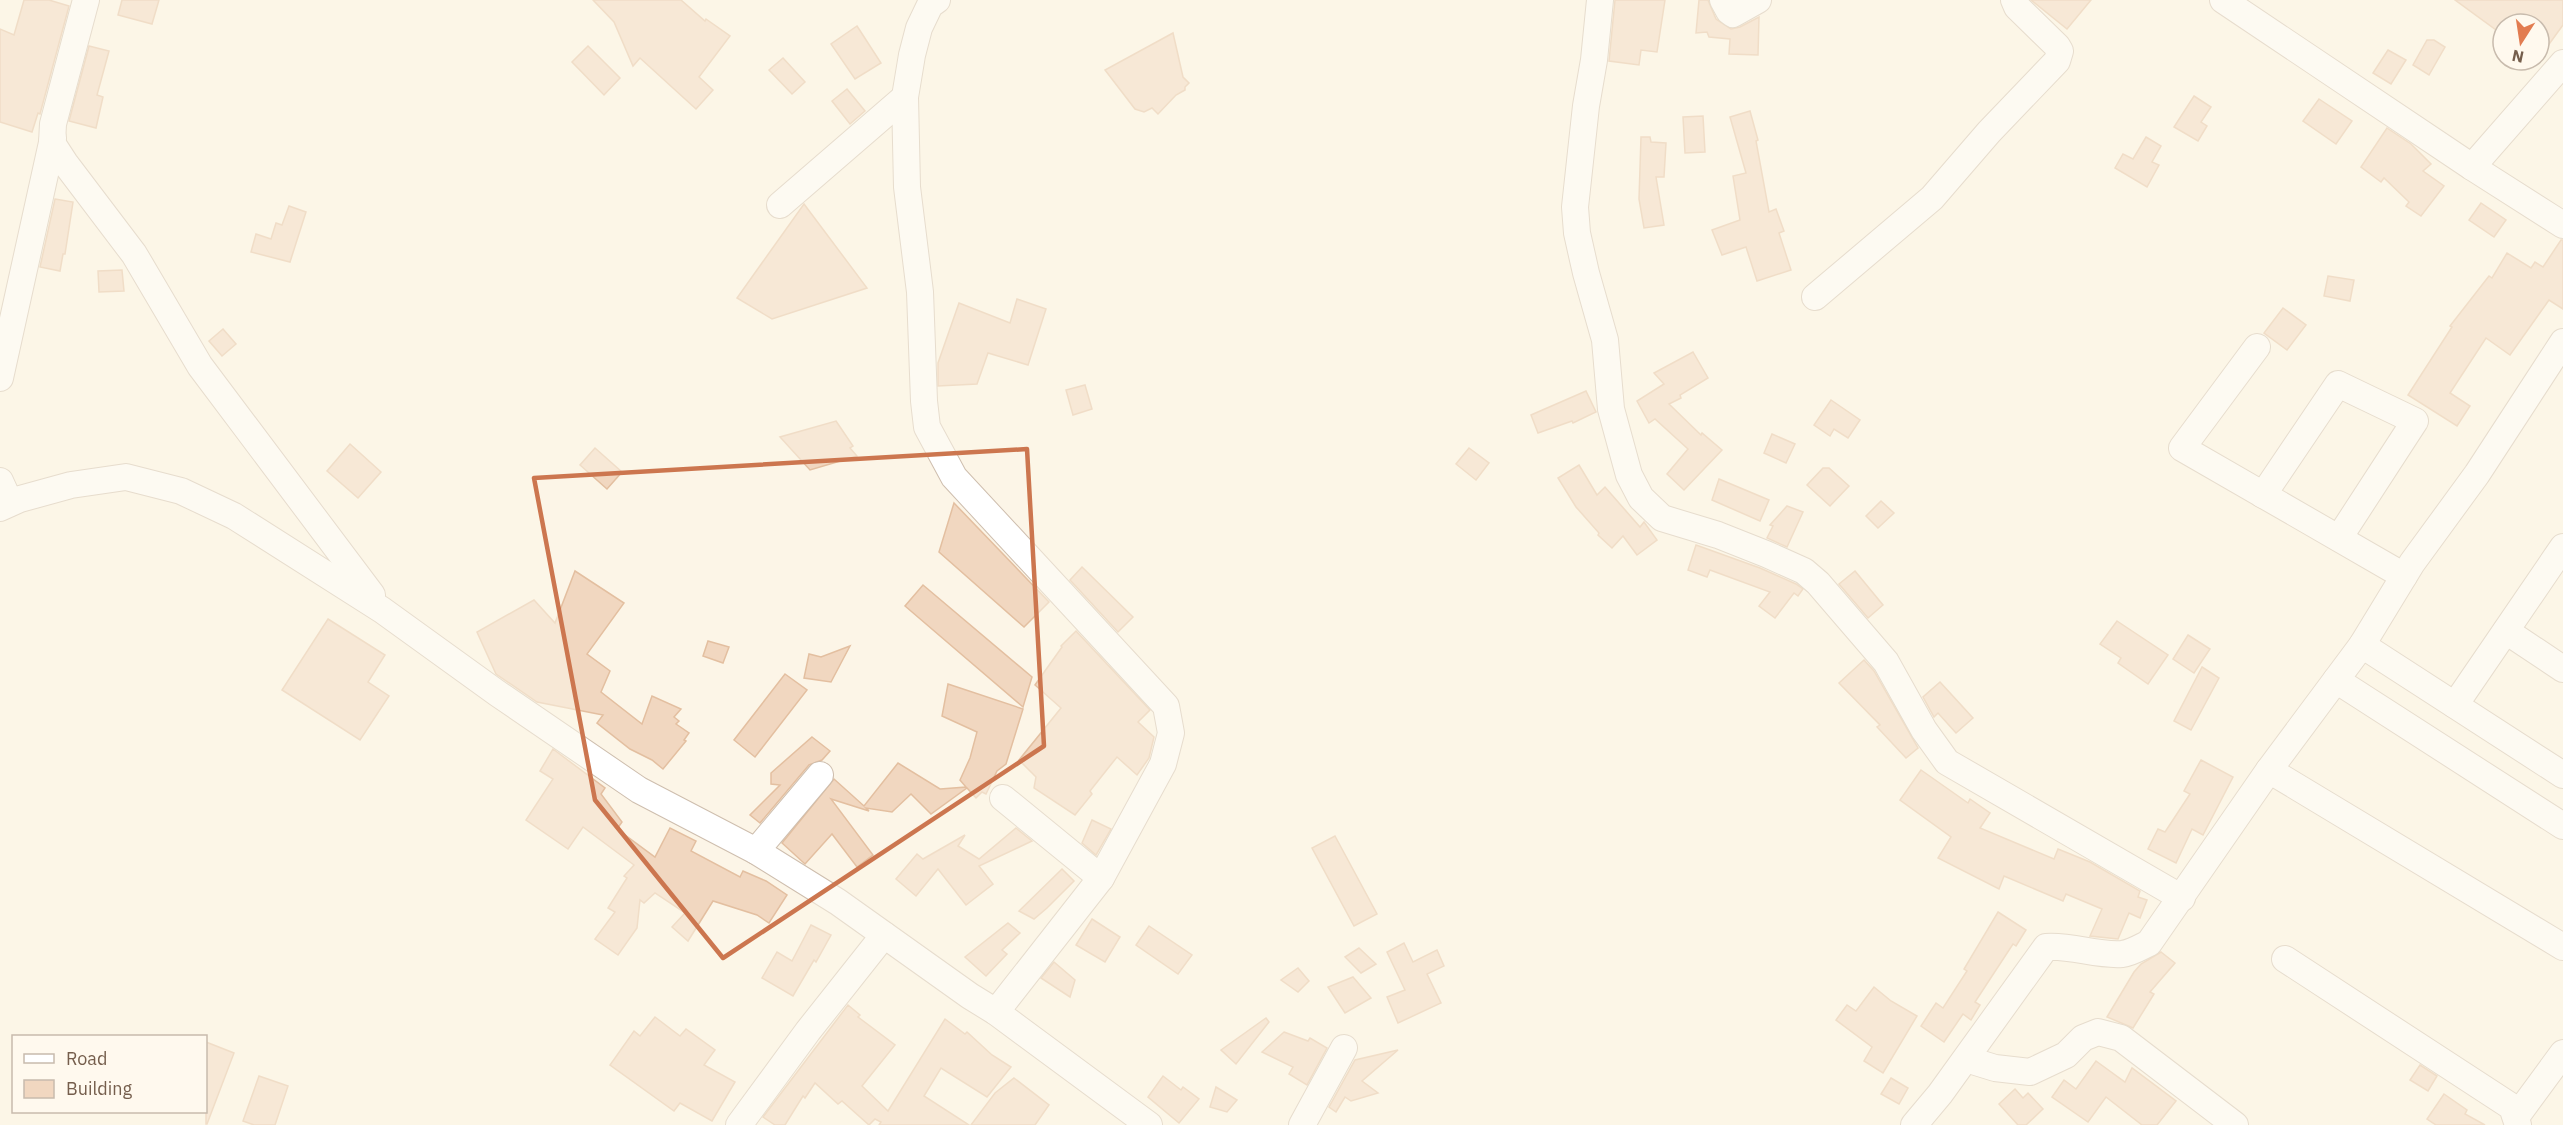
<svg xmlns="http://www.w3.org/2000/svg" width="2563" height="1125" font-family="'IBM Plex Sans',sans-serif">
<style>
.building{fill:#f1d7c0;stroke:#e3bfa0;stroke-width:1.5}
.lines{fill:none;stroke-linecap:round;stroke-linejoin:round}
.minor-casing{stroke:#cebeae;stroke-width:28}
.minor{stroke:#fff;stroke-width:26}
.marked{fill:none;stroke:#cc764f;stroke-width:4.5;stroke-linejoin:round}
</style>
<rect width="100%" height="100%" fill="#fcf5e7"/>
<g class="building">
<path d="M24,0h25l20,6 -29,108 -2,-1 -6,19 -32,-10v-93l14,6z"/>
<path d="M122,0h37l-7,24 -34,-9z"/>
<path d="M593,0h88l24,21 1,-2 24,17 -31,41 14,13 -17,19 -56,-51 -7,8 -19,-44z"/>
<path d="M1615,0h50l-8,52 -16,-2 -2,15 -30,-4z"/>
<path d="M1699,0h9l8,19 15,10 9,-2 19,-10 -1,38 -29,-1 1,-15 -21,-2 -2,-5 -11,1z"/>
<path d="M2031,0h60l-24,29z"/>
<path d="M2455,0h108v25l-24,33v-34h-36v11z"/>
<path d="M857,26l24,37 -26,16 -24,-35z"/>
<path d="M1173,33l10,44 6,6 -4,4v3l-9,5 -18,19 -6,-6 -8,4 -9,-3 -30,-39z"/>
<path d="M2427,40h7l11,7 -16,28 -16,-10z"/>
<path d="M89,46l20,5 -12,44 6,2 -7,31 -27,-7z"/>
<path d="M588,46l32,32 -16,17 -32,-33z"/>
<path d="M2388,50l18,10 -15,24 -18,-11z"/>
<path d="M783,58l22,24 -13,12 -23,-24z"/>
<path d="M847,89l18,22 -15,13 -18,-23z"/>
<path d="M2194,96l17,11 -10,15 6,4 -9,15 -24,-14z"/>
<path d="M2319,99l33,22 -16,23 -33,-23z"/>
<path d="M1750,111l8,29 -2,1 13,71 7,-3 8,22 -5,2 12,37 -34,11 -11,-34 -24,8 -10,-25 28,-10 -7,-44 13,-3 -16,-56z"/>
<path d="M1703,116l2,36 -20,1 -2,-36z"/>
<path d="M2387,128l24,16 20,20 -8,7 21,15 -23,30 -15,-10 3,-4 -25,-24 -3,4 -20,-15z"/>
<path d="M1641,137h9l1,5 15,1 -2,34h-8l8,48 -20,3 -5,-29z"/>
<path d="M2146,137l15,9 -9,16 7,3 -12,22 -32,-19 8,-14 10,5z"/>
<path d="M55,199l18,3 -8,52h-2l-3,17 -20,-4z"/>
<path d="M2481,203l25,17 -12,17 -25,-17z"/>
<path d="M804,204l63,84 -95,31 -35,-21z"/>
<path d="M289,206l17,6 -16,50 -39,-10 5,-18 15,5 5,-16 6,2z"/>
<path d="M2561,240h2v69l-14,-9 -39,55 -24,-17 -36,55 20,13 -13,20 -49,-31 44,-68 -2,-1 39,-50 3,2 15,-25 24,15 4,-6 8,5z"/>
<path d="M122,270l2,21 -25,1 -1,-21z"/>
<path d="M2328,276l26,4 -4,21 -26,-5z"/>
<path d="M1017,299l29,10 -18,56 -40,-12 -11,31 -39,2v-23l21,-60 51,20z"/>
<path d="M2283,308l23,17 -19,25 -23,-17z"/>
<path d="M223,329l13,15 -14,12 -13,-15z"/>
<path d="M1693,352l15,26 -28,17 1,3 -12,6 32,31 1,-2 20,17 -38,40 -17,-16 21,-25 -33,-30 -6,4 -12,-22 27,-17 -10,-11z"/>
<path d="M1085,385l7,24 -19,6 -7,-25z"/>
<path d="M1586,391l10,21 -23,11 -1,-2 -34,12 -7,-18z"/>
<path d="M1831,400l29,20 -12,18 -14,-9 -4,7 -16,-11z"/>
<path d="M836,421l17,25 -3,2 7,8 -47,14 -30,-33z"/>
<path d="M1772,434l23,10 -9,19 -22,-10z"/>
<path d="M350,444l31,28 -23,26 -31,-27z"/>
<path d="M595,448l27,24 -15,17 -27,-24z"/>
<path d="M1469,448l20,15 -13,17 -20,-16z"/>
<path d="M1579,465l18,30 8,-8 35,40 4,-5 13,18 -20,15 -14,-19 -11,12 -14,-13 1,-2 -23,-26 -18,-29z"/>
<path d="M1823,468h6l20,18 -19,20 -23,-21z"/>
<path d="M1719,479l50,21 -9,21 -48,-21z"/>
<path d="M1881,501l13,12 -16,15 -12,-12z"/>
<path d="M954,503l95,99 -25,25 -85,-75z"/>
<path d="M1787,506l16,6 -16,35 -20,-9 6,-12 -3,-1z"/>
<path d="M1696,545l64,23 36,16 7,5 -5,7 -4,-3 -19,25 -16,-12 11,-14 -60,-22 -3,7 -19,-7z"/>
<path d="M1082,567l51,50 -15,15 -48,-52z"/>
<path d="M575,571l49,32 -37,51 23,17 -9,21 41,32 10,-28 29,13 -7,8 5,4 -3,3 13,9 -5,7 2,1 -23,28 -11,-9 -22,-11 -33,-26 6,-8 -66,-13 -41,-28 -19,-42 57,-32 21,23z"/>
<path d="M1855,571l28,34 -15,13 -29,-34z"/>
<path d="M923,585l109,92 -9,30 -118,-101z"/>
<path d="M328,619l57,36 -17,27 21,14 -29,44 -78,-50z"/>
<path d="M2117,621l51,34 -20,29 -30,-21 3,-5 -21,-14z"/>
<path d="M1076,631l74,79 -12,12 16,15 -5,21 -12,17 -20,-18 -27,34 2,3 -17,21 -41,-27 2,-11 -17,-17 42,-52 -26,-23 27,-38 -1,-1z"/>
<path d="M2188,635l22,14 -16,24 -21,-14z"/>
<path d="M708,641l21,6 -6,16 -20,-7z"/>
<path d="M850,646l-19,36 -27,-4 5,-24 12,3z"/>
<path d="M1864,660l10,11 44,77 -12,10 -29,-31 3,-2 -41,-42z"/>
<path d="M2202,667l17,11 -28,52 -17,-9z"/>
<path d="M785,674l22,16 -52,67 -21,-17z"/>
<path d="M1940,682l33,36 -17,15 -18,-20 -4,4 -11,-20z"/>
<path d="M948,684l75,25 -17,55 -9,7 -11,23 -4,-2 -6,6 -9,-10 -36,26 -20,-20 -19,18 -26,-4 3,3 -38,-12 42,56 -16,12 -25,-33 -27,30 -23,-21 52,-64 30,27 34,-43 42,26 26,-2 -6,-7 10,-22 7,-26 -35,-16z"/>
<path d="M812,737l18,14 -8,9 -13,5 -49,58 -10,-8 30,-30 -9,-1v-11z"/>
<path d="M553,749l52,39 -4,6 21,28 -5,7 38,28 15,-29 26,13 -5,10 49,26 3,-6 23,10 21,14 -18,28 -12,-8 -44,-14 -25,40 -16,-14 13,-14 -30,-20 -11,10 -4,-3 -3,28 -19,27 -23,-16 20,-27 -7,-4 19,-30 -3,-2 10,-11 -51,-38 -15,22 -42,-29 27,-41 -13,-8z"/>
<path d="M2201,760l32,17 -30,58 -11,-6 -16,34 -28,-14 10,-20 7,3 25,-38 -6,-3z"/>
<path d="M1921,770l47,33 2,-4 20,14 -10,15 74,31 4,-10 32,13 50,29 -2,6 9,3 -7,18 -11,-5 -11,26 -28,-3 12,-27 -36,-15 -3,7 -59,-25 -5,13 -61,-31 13,-21 -51,-37z"/>
<path d="M1092,820l19,9 -15,26 -14,-12z"/>
<path d="M1016,828l16,13 -53,25 14,18 -27,21 -28,-36 -22,27 -20,-17 21,-25 6,5 42,-24 -7,11 21,13z"/>
<path d="M1335,836l42,78 -23,12 -42,-78z"/>
<path d="M1062,869l12,12 -27,27 -13,11 -15,-8z"/>
<path d="M1998,912l28,18 -10,16 -3,-2 -38,58 5,3 -9,15 -8,-6 -19,28 -23,-16 15,-23 7,5 24,-37 -3,-2z"/>
<path d="M1092,919l28,18 -15,25 -29,-17z"/>
<path d="M1008,923l12,10 -18,17 5,4 -21,22 -21,-19z"/>
<path d="M811,925l20,10 -15,27 -2,-2 -21,36 -31,-18 15,-26 15,9z"/>
<path d="M1149,926l43,29 -14,19 -42,-29z"/>
<path d="M1404,943l9,19 24,-12 7,16 -17,8 14,29 -43,20 -11,-26 18,-7 -18,-38z"/>
<path d="M1359,948l17,16 -15,9 -16,-16z"/>
<path d="M2161,952l14,11 -25,29 4,2 -21,34 -26,-11 27,-45 7,-8z"/>
<path d="M1054,962l21,18 -5,17 -29,-19z"/>
<path d="M1298,968l11,13 -11,11 -17,-12z"/>
<path d="M1353,977l18,21 -26,15 -17,-26z"/>
<path d="M1874,987l17,14 26,15 -34,57 -19,-12 8,-14 -36,-27 11,-15 9,6z"/>
<path d="M848,1005l12,10 -2,2 37,28 -33,41 26,25 57,-92 20,15 2,-2 25,23 19,12 -24,30 -46,-29 -17,28 45,29h-90l2,-3 -6,-3 -6,6 -27,-24 -4,3 -23,-21 -10,15 -2,-2 -18,29h-10l-12,-8z"/>
<path d="M655,1017l25,19 6,-7 29,21 -11,15 31,17 -23,39 -32,-18 -6,8 -64,-46 24,-34 6,5z"/>
<path d="M1266,1018l3,4 -33,42 -15,-14z"/>
<path d="M1284,1032l24,9 2,-3 17,10 -20,37 -18,-11 4,-7 -31,-15z"/>
<path d="M206,1042l28,11 -27,71h-1z"/>
<path d="M1398,1050l-36,31 16,12 -27,8 -6,-4 -9,15 -7,-5 26,-47z"/>
<path d="M2096,1061l29,21 7,-14 44,33 -19,24h-15l-36,-28 -18,25 -36,-25 12,-17 12,9z"/>
<path d="M2420,1065l17,11 -9,15 -18,-11z"/>
<path d="M259,1076l29,10 -13,39h-21l-11,-4z"/>
<path d="M1163,1076l18,14 2,-3 16,12 -20,24 -31,-26z"/>
<path d="M1014,1078l35,27 -14,20h-64l24,-32z"/>
<path d="M1891,1078l17,10 -9,16 -18,-10z"/>
<path d="M1216,1087l21,13 -10,12 -17,-5z"/>
<path d="M2015,1089l8,9 5,-5 15,16 -17,16h-8l-19,-21z"/>
<path d="M2444,1094l23,16 -2,4 20,11h-49l-9,-6z"/>
</g>
<g class="lines">
<defs>
<g id="minor">
<path d="M86,0l-33,124 -1,19 13,20 69,91 66,112 172,229"/>
<path d="M937,0l-7,5 -11,23 -7,27 -7,42 2,90 13,105 4,109 3,26 27,50 212,229 5,27 -8,31 -62,114"/>
<path d="M1600,0l-6,60 -8,46 -11,101 2,26 9,40 19,67 6,69 18,66 12,23 21,20 56,17 48,19 38,17 14,12 68,79 38,68 23,32 235,136"/>
<path d="M1723,0l6,11 4,3 25,-14"/>
<path d="M2223,0l249,167 91,58"/>
<path d="M2472,167l91,-104"/>
<path d="M780,205l125,-108"/>
<path d="M1815,297l117,-99 57,-66 68,-71 3,-10 -3,-5 -40,-39 -3,-7"/>
<path d="M2257,347l-75,101 222,128"/>
<path d="M0,378l53,-240"/>
<path d="M0,481l10,22"/>
<path d="M2263,495l75,-111 77,37 -76,117"/>
<path d="M0,508l20,-9 51,-14 55,-8 55,14 53,25 148,94 115,83 142,97 117,61 82,51 132,94 26,16 153,113"/>
<path d="M2506,631l57,38"/>
<path d="M2362,645l201,130"/>
<path d="M2336,680l227,146"/>
<path d="M2455,705l108,-158"/>
<path d="M2269,770l294,177"/>
<path d="M756,851l64,-76"/>
<path d="M2285,959l227,148 6,18"/>
<path d="M996,1012l105,-134 -98,-80"/>
<path d="M1966,1059l29,9 35,4 36,-17 17,-17 15,-6 23,6 114,87"/>
<path d="M2516,1117l47,-64"/>
<path d="M739,1125l69,-94 76,-96"/>
<path d="M1302,1125l42,-77"/>
<path d="M1914,1125l26,-31 106,-147c26,-2 51,9 76,7 9,-1 19,-7 27,-11l120,-173 93,-125 50,-82 65,-89 86,-132"/>
</g>
</defs>
<use href="#minor" class="minor-casing"/>
<use href="#minor" class="minor"/>
</g>
<path d="M0 0H2563V1125H0ZM1027,449l17,297 -321,212 -128,-158 -61,-322z" fill="#fcf5e7" fill-opacity=".55" fill-rule="evenodd"/>
<path class="marked" d="M1027,449l17,297 -321,212 -128,-158 -61,-322z"/>
<rect x="12" y="1035" width="195" height="78" fill="#fff9ee" stroke="#c8bbad" stroke-width="1.5"/>
<rect x="24" y="1054" width="30" height="9" fill="#ffffff" stroke="#c8bbad" stroke-width="1.5"/>
<text x="66" y="1065" font-size="18" fill="#755e4c">Road</text>
<rect x="24" y="1080" width="30" height="18" fill="#f1d7c0" stroke="#c8bbad" stroke-width="1.5"/>
<text x="66" y="1095" font-size="18" fill="#755e4c">Building</text>
<g transform="translate(2521 42) rotate(192)"><circle r="28" fill="#fff9ee" stroke="#c8bbad" stroke-width="1.5"/>
<path d="M0-4.5L10 22L0 15L-10 22Z" fill="#e27c50"/>
<text y="-9" font-size="16" font-weight="bold" text-anchor="middle" fill="#755e4c">N</text>
</g>
</svg>
